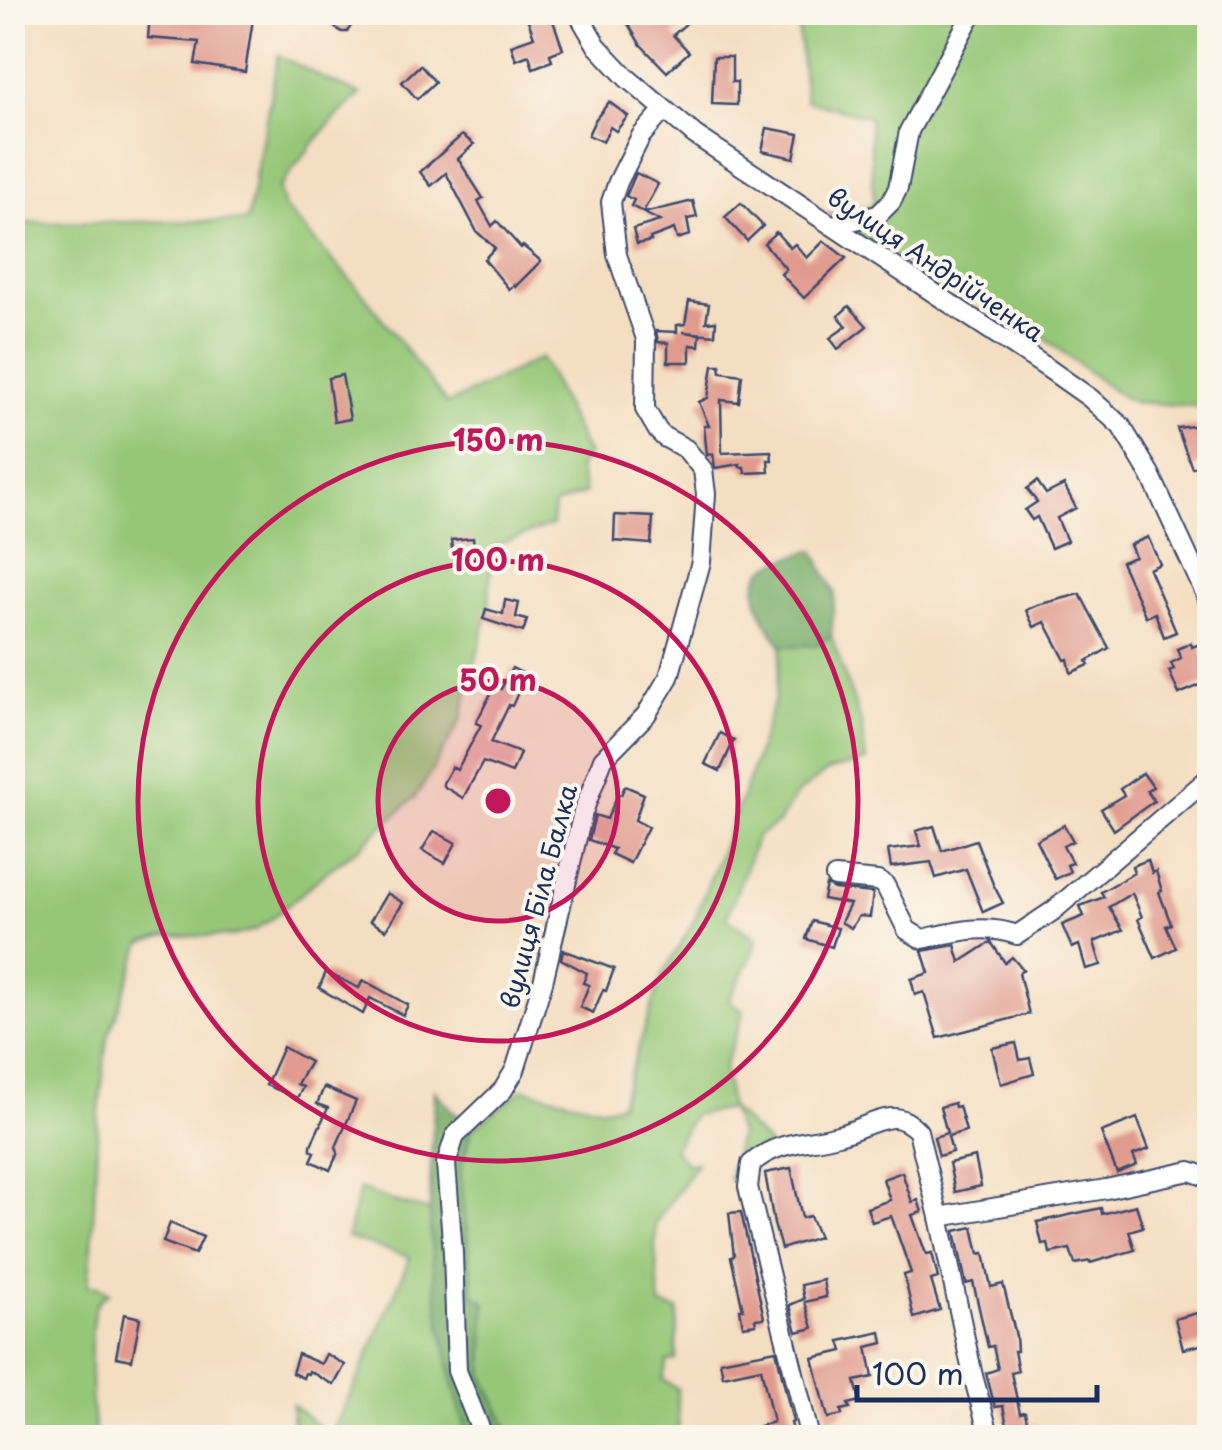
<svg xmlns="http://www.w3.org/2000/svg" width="1222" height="1450" font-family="'Playpen Sans',sans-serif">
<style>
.green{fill:#96c777;stroke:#587b6a;stroke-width:2.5}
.forest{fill:#78ac68;stroke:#4a6e63;stroke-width:2.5}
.building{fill:#e09a8e}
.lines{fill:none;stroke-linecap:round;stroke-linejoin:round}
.minor-casing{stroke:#3c496d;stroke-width:22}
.minor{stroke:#fff;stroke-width:18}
.ring{fill:none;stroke:#c2185b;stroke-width:5}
.labels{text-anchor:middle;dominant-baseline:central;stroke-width:8;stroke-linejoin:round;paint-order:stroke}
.street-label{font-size:25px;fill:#1b2f5e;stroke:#fbf7ec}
.centre{fill:#c2185b;stroke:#fbf7ec;stroke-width:5}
.ring-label{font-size:30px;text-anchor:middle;font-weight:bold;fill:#c2185b;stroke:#fbf7ec;stroke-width:8;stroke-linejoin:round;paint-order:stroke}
</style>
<rect width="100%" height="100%" fill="#fbf7ec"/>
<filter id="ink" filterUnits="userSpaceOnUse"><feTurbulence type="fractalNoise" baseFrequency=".01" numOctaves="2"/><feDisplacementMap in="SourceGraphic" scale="20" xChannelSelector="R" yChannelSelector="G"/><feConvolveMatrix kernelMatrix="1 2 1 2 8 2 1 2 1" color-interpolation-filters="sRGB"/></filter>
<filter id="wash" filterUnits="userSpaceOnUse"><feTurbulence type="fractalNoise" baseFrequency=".0048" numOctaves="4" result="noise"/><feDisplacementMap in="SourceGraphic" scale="40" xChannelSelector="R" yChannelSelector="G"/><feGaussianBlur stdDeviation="2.25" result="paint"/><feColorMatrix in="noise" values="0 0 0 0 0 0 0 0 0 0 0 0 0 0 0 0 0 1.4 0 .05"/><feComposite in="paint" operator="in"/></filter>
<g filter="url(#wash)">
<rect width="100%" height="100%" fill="#f4dec1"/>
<g class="green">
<path d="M783,13h425l1,394 -76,-5 -21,-12 -96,-74 -48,-29 -20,4 -120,-77 46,-9 -5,-88 -63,-17 -9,-83z"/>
<path d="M278,55l49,25 34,14c-32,27 -57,60 -82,94l4,18 82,90 82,108 94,-46 47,97 -10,14 7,24 -31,12 -2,20 -55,20 -7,32 -1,30 -28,113 -37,64 -9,13 -54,49 -35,26 -52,45 -19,13 -22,6h-67l-24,7 -35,96 -9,81 -6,127 -4,38 11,1 10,7c-4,3 -9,6 -12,11 -10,17 -6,112 -1,133h-83l-1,-1214 235,-2z"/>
<path d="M831,636l30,86 5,39 -39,10 -31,24 -18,28 -21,13 -30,82 30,21 -6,18 -22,44 15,11 -20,55 6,41 39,37 -17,7 -11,29 -12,-2 10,-45 -9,-25 -37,6 -19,34 13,15 10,-1 -41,59 -1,26 5,57 18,5 -2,49 -9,3 -4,18 14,9 2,48h-167l-29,-62 2,-73 -12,-7 -13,-124 11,-41 52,-41 81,19 16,-4 42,-128 32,-55 56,-145 25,-77 7,-53 33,-1z"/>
<path d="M360,1189l38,14 32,8 6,74 15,91 17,61h-175l-1,-32 38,30 29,-58 51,-120 -63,-19z"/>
</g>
<g class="forest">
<path d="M814,550l21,43 -4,43 -16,9 -33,1c-14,-19 -42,-62 -14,-79 13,-8 32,-12 46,-17z"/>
<path d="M435,1091l36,39 -11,41 13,124 12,7 -2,73 29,62h-44c-21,-74 -38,-152 -38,-229 0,-39 3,-78 5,-117z"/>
</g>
<g id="blocks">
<g class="building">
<path d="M150,12h104l-9,60 -50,-8 4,-22 -51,-4z"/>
<path d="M312,12h48l-13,20h-5z"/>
<path d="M525,12h25l13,37 -13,5 2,7 -19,7 -4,-13 -13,5 -5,-15 23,-8z"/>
<path d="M621,12h60l8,9 -16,14 16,17 -22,20 -27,-28z"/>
<path d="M714,57h18v25h5v23l-25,-1z"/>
<path d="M420,65l15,17 -18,17 -15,-17z"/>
<path d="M609,102l19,14 -12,15 -6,-4 -7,15 -15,-7 7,-15z"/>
<path d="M767,128l32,6 -5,24 -32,-7z"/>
<path d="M462,135l12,9 -16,15 25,39 -5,3 14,25 5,-5 24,27 2,-2 18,15 -26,26 -1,-2 -5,4 -25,-30 11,-11 -18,-16 -31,-59 -15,13 -11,-14z"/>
<path d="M636,173l22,11 -15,28 -12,-6 3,-6 -8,-4z"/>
<path d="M693,201l4,16 -10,2 3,16 -13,4 -3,-10 -24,9 1,3 -14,3 -4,-15 27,-8 -16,-8z"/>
<path d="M741,203l22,23 -16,15 -22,-24z"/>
<path d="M776,232l14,16 5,-4 12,14 17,-17 22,17 -42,40 -23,-24 5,-5 -22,-26z"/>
<path d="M689,301l20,3 -3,18 10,-1 -1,14 -32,-3 17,2 -1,12 -9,-1v17h-22v-19l-10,-1 -2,-11 21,1v-7l8,-1z"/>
<path d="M849,306l18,20 -29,23 -8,-11 17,-12 -9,-10z"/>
<path d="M713,365h7l1,7 21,3 -3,27 -18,-2 1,53 49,-2 1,9h-4l1,12 -24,1 -1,-6h-4v-3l-25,4 -2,-14 -6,1 -3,-29h5l-10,-24 9,-4z"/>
<path d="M342,375l8,44 -16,3 -6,-44z"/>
<path d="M1210,424v37l-18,7 -15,-40z"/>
<path d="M1037,481l9,13 18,-9 12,23 -19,10 10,23 -16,7 -14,-31 -5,3 -7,-10 12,-8 -10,-13z"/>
<path d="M615,515l38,2 -2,27 -37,-3z"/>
<path d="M1148,537l12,27 -11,5 27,63 -12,5 -9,-24 -9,4 -25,-55 14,-5 -5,-12z"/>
<path d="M473,538l3,24 -22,3 -3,-25z"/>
<path d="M1080,594l29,54 -22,13 2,4 -18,8 -3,-14 -3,1 -20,-38 -11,5 -8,-17 11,-5z"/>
<path d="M505,600l14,3 -3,14 11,3 -4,12 -40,-13 3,-10 17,5z"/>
<path d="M1191,643l1,4 8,-3 10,22v15l-31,13 -10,-23 5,-2 -3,-6 10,-5 -4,-9z"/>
<path d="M512,668l14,7 -14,31 -3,-1 -18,37 29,11 -8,20 -29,-11 -20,36 -20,-12v-3l9,-16 5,3 24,-45 -5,-2 19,-38 6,4z"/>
<path d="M720,733l14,7 -14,31 -15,-7z"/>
<path d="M1143,773l10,14 -6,4 7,10 -40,29 -13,-21 23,-14 -4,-6z"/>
<path d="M625,786l19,8 -9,26 13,7 -18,36 -19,-9 3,-5 -25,-9 6,-25 12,4 11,-25 3,1z"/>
<path d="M1064,825l9,16 -10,5 9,17 -5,2 3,7 -15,7 -19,-39z"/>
<path d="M934,826l8,25 34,-11 17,44 10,19 -20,9 -17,-43 -30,9 -5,-16 -40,5 -3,-17 33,-4 -5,-15z"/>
<path d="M434,831l22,12 -11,20 -23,-13z"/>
<path d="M1148,860l4,13 4,-2 6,20 -3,1 12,32 -5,2 10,22 -21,10 -17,-39 4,-2 -10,-24 -23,14 14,23 -29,12 7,23 -15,4 -7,-24 -7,3 -10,-23 22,-9 -4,-10 24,-9 -3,-5 33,-19 -2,-7z"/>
<path d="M826,885l8,4 39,4 -3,24 -11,-1 -8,12 -10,-6 9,-18 -27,-5z"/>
<path d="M387,893l16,10 -17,27 -16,-9z"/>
<path d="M812,921l26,7 -6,19 -26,-8z"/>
<path d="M991,942l14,21 7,-6 11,13 -4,3 10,41 -91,24 -14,-46 -9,3 -4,-16 18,-6 -7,-22 33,-6 5,17z"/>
<path d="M563,950l51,19 -8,22 -3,-1 -10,23 -13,-6 9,-22 -6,-2 4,-10 -26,-14z"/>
<path d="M326,972l33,16 4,-8 45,25 -5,10 -33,-17 -7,16 -44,-26z"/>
<path d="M1016,1043l4,17 10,-2 4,16 -33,10 -9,-36z"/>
<path d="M283,1047l27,15 -13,22 6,3 -6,11 -31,-13z"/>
<path d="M324,1087l32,14 -20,46 2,6 -8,17 -19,-9 4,-9 -4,-2v-5l17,-37 -11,-4z"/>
<path d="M954,1103l1,4 4,-1 7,25 -18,5 4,16 -13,4 -5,-19 13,-4 -7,-26z"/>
<path d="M1137,1118l12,31 -16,6 4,10 -20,8 -16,-41z"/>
<path d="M975,1157l6,29 -26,6 -6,-29z"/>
<path d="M791,1168l11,50 8,-2 9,21 -38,12 -7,-25 -9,-51z"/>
<path d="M902,1172l10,30 6,-2 4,12 -10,3 14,39 6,-1 6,25 -7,2 9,30 -26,8 -10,-43 7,-2 -18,-52 -2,-5 -19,6 -5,-14 23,-8 -7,-21z"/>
<path d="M1136,1205l7,22 -14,4 6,19 -45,13v-2l-15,3 -5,-15 -20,4 -2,-10 -6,1 -5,-22 64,-14 1,6z"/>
<path d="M741,1212l23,106 -9,1 1,5 -13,2 -3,-17h3l-12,-52 3,-1 -5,-43z"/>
<path d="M170,1223l33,14 -8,17 -32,-12z"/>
<path d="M973,1227l6,27 5,-1 7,34 12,-3 13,52 1,15h-3l4,20 -7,2 9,40 5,-1 3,14 9,-2 3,14h-38v-5l6,-2 -5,-25 -8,1 -9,-34 12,-4 -5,-23 -5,1 -15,-65 -7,2 -11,-53z"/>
<path d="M823,1280l3,17 -21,5 8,26 -16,4 -7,-27 14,-6 -3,-14z"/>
<path d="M1197,1313l8,31 -22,5 -8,-30z"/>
<path d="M124,1314l16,4 -8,42 -16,-3z"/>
<path d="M881,1332l2,11 -16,4 6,30 -18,4 5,20 -12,3 2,4 -9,2 1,5 -14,3 -15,-60 30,-7 -3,-10z"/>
<path d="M776,1350l17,72 -2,1 2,8 -5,1 2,6h-27l-4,-12 14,-4 -12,-54 -38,8 -3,-15z"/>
<path d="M298,1354l23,10 5,-10 19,11 -11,20 -25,-14 -1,3 -3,-1 -2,5 -11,-5z"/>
</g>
</g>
</g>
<g filter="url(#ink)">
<use href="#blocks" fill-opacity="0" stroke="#3c496d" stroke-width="2.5"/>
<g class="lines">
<defs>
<g id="minor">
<path d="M577,12l20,34 30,32 68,57 351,232 44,31 31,28 29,48 60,130"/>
<path d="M833,225l45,-10 13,-13 7,-14 11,-57 64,-119"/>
<path d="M835,877l43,4 7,4 22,45 15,9c33,-7 63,-16 95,-4l36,-24 157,-134"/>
<path d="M939,1217l167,-28 84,-18 20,7"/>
<path d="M484,1438l-27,-67 -4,-118 -7,-89 9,-28 48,-46 12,-20 28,-88 40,-170 20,-53 43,-44 23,-38 32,-115 5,-68 -3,-24 -17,-21 -22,-12 -6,-6 -13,-22 1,-70 -29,-84 -6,-53 7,-20 23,-46 23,-26"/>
<path d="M810,1438l-62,-251 3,-23c27,-24 54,-20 87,-29 18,-4 35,-15 53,-17 11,-1 19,5 27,13l21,86 34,159 17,62"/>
</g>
</defs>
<use href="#minor" class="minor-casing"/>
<use href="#minor" class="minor"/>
</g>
</g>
<circle cx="498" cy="801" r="120" fill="#c2185b" fill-opacity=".12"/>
<g class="ring">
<circle cx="498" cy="801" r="120"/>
<circle cx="498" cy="801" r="240"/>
<circle cx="498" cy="801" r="360"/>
</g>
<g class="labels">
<g class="street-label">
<text transform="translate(936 264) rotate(34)">вулиця Андрійченка</text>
<text transform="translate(538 896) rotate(-75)">вулиця Біла Балка</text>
</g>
</g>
<circle cx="498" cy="801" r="15" class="centre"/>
<g class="ring-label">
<text x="498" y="451">150 m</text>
<text x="498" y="571">100 m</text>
<text x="498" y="691">50 m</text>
</g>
<rect width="1222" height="1450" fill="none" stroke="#fbf7ec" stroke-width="50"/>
<path d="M857 1385v15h240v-15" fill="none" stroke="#1b2f5e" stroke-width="5"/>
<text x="872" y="1385" font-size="30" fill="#1b2f5e" stroke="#fbf7ec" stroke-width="8" paint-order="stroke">100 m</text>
</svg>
